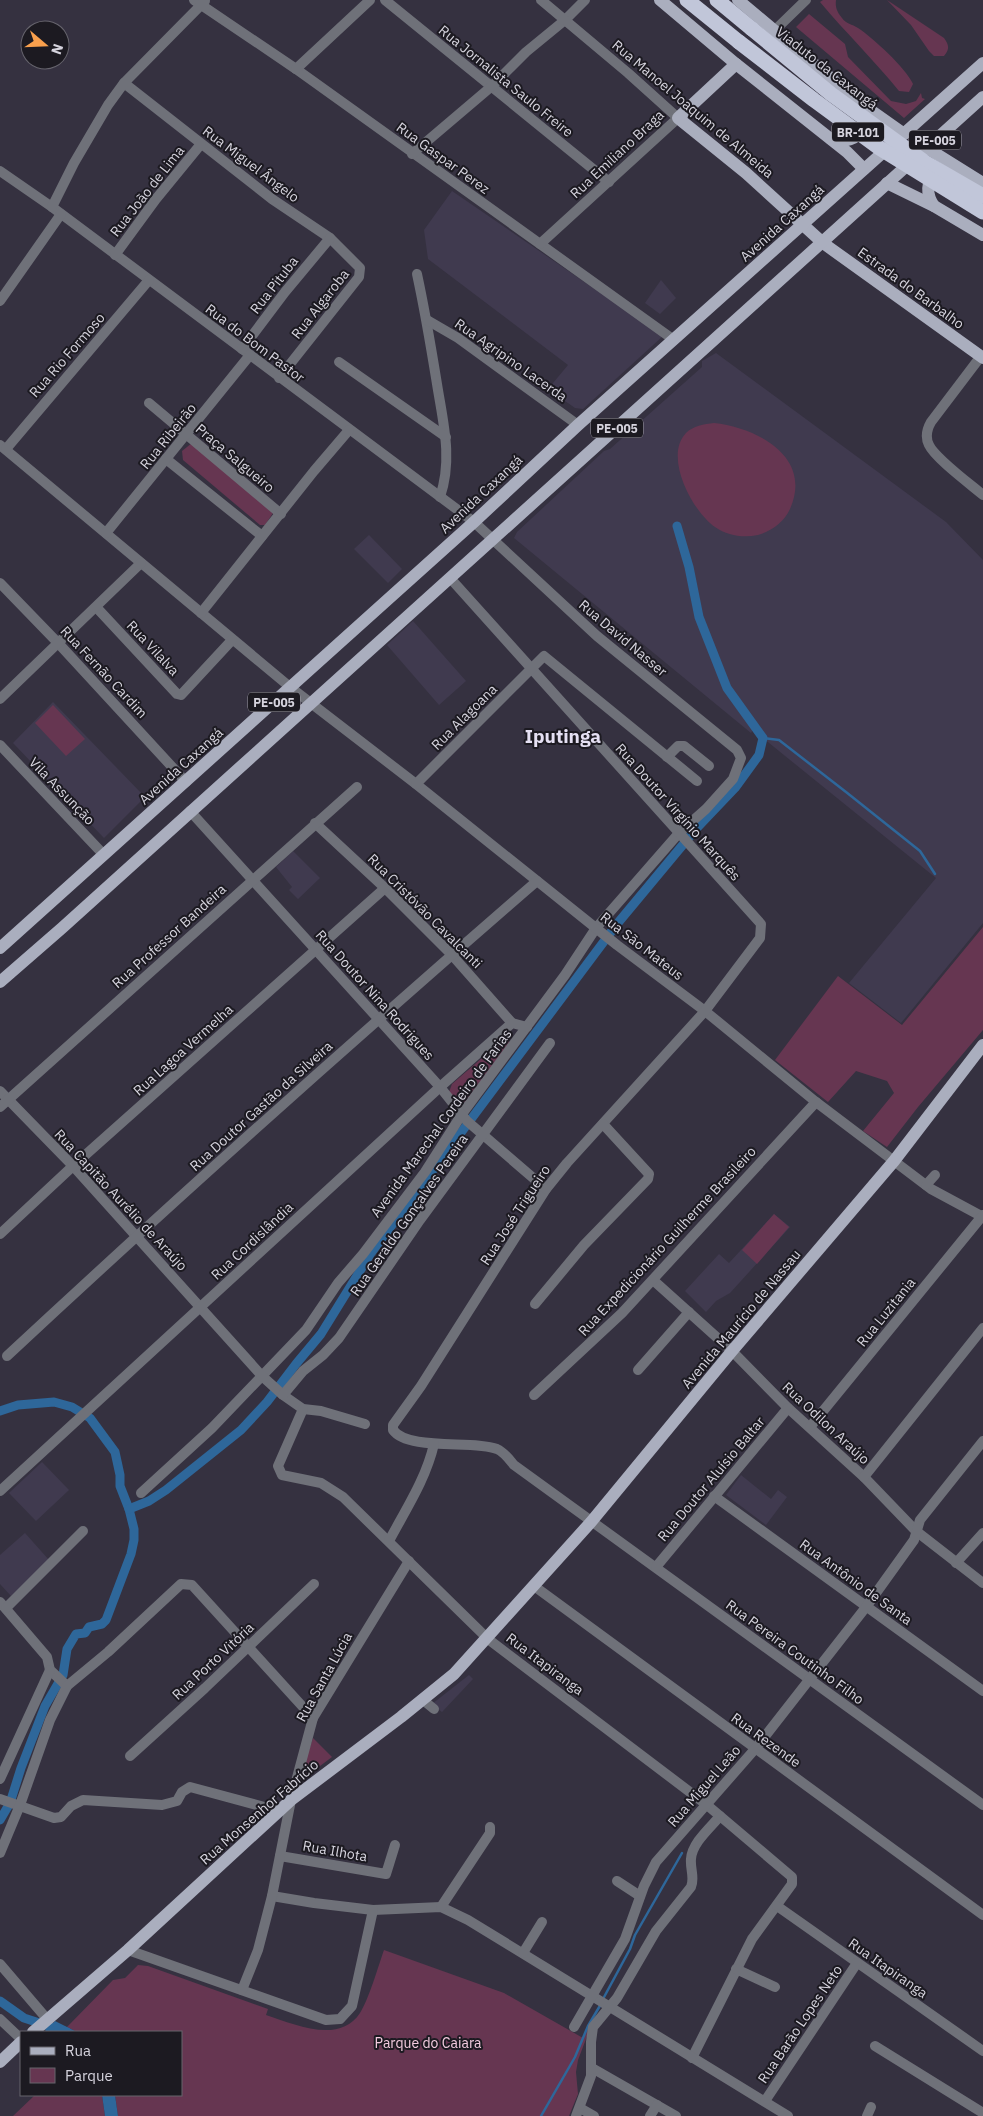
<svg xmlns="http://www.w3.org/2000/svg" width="983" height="2116" font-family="'IBM Plex Sans',sans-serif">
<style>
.built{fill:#403a4f}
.green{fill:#663651}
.water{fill:#2e679a}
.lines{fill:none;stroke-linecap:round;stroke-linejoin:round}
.stream{stroke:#2e679a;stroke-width:2.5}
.canal{stroke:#2e679a;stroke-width:9}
.minor{stroke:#6f7179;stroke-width:10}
.major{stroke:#aaaebe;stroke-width:12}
.highway{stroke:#c1c6d9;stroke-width:15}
.highway-bridge{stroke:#c1c6d9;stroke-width:15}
.labels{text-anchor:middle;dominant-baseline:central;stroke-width:4;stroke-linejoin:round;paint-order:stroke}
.shield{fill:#1c1a21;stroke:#9e9ca5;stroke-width:1}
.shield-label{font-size:12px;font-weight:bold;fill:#d6d4de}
.street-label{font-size:14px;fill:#d6d4de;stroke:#1c1a21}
.park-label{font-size:14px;fill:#f4cce0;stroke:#1c1a21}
.district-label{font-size:19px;font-weight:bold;fill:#e5e0f3;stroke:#1c1a21}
</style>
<rect width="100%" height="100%" fill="#353140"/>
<g class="built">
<path d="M452,191l211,145 -80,73 -8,-1 -27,-19 20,-24 -140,-106 -4,-29z"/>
<path d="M661,280l15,18 -16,16 -15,-11z"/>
<path d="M716,353l230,169 37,38v363l-82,100 -52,-40 87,-105 -183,-148 -2,3 -237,-195 3,-6 87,-81 6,-2 92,-82v-6z"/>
<path d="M369,535l33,34 -14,14 -34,-34z"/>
<path d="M413,621l53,60 -27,24 -52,-60z"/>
<path d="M53,702l92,95 -41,41 -91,-95z"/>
<path d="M293,851l27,27 -22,21 -9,-9 3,-3 -16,-20z"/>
<path d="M774,1214l16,13 -60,66 -14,8 -10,11 -21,-21 34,-37 10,9z"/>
<path d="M42,1462l27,28 -33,31 -27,-28z"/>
<path d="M741,1475l30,24 7,-9 9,7 -21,28 -40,-30z"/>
<path d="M25,1533l24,27 -38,36 -11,-12v-29z"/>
<path d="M469,1675l4,4 -31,33 -10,-8z"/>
</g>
<g class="green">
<path d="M823,0h13c-1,7 1,12 6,18 4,6 10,6 16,10 15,10 48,40 55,56l-4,8 -10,-1c-25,-31 -53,-58 -79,-89z"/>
<path d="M887,0l57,38c5,7 6,11 0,18h-10l-5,-5 -18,-26z"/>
<path d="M809,14l36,30 3,13 43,44 15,3 10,-3 5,-8 1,5 3,1 -21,19 -108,-91z"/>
<path d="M714,423c44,5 99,34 76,86 -6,13 -18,22 -32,26 -15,3 -30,1 -43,-8 -22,-15 -52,-70 -29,-94 7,-7 18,-9 28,-10z"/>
<path d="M192,443l81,70 -8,12h-5l-77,-65 -1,-9z"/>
<path d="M53,705l32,34 -19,17 -31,-33z"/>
<path d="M983,927v103l-65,77 -31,40 -24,-16 31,-38 -7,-12 -31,-10 -28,31 -53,-42 63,-84 64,49z"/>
<path d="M505,1038l4,1v4l-44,59h-7l-9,-10 3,-8z"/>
<path d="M774,1214l15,13 -32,37 -15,-14z"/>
<path d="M313,1738l19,19 -24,18 -6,-4z"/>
<path d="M384,1950l120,43 79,45 14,-28 -19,50 -2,12 2,22 -9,22h-451l-3,-21h66v-63h-104l-10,-5 46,-47 12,-2 13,-13 10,1 120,43 -2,6c28,9 73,30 94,-2 9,-14 18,-46 24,-63z"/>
<path d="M35,2095h67l3,21h-92z"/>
</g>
<g class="water">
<path d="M55,2021l22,11 -32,-1z"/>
<path d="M102,2095h13l3,21h-13z"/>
</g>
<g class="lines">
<g class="stream">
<path d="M763,738l16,2 67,52 74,59 15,23"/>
<path d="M603,1999l27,-50 5,-14 47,-82"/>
<path d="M541,2116l34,-59 13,-31 13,-22"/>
</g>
<g class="canal">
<path d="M0,1411l18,-6 36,-3 18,5 18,11 25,34 5,23v11l9,23 5,20v11l-3,14 -25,66 -4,4 -13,3 -4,6 -9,1 -9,15 -4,26 -18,31 -24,62 -11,35 -10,17"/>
<path d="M129,1509l20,-8 17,-11 75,-60 26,-28 29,-38 25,-30 50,-81 246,-329 79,-95 39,-41 24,-33 4,-17 -36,-50 -28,-71 -10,-50 -12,-41"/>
<path d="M0,2001l24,17 43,14"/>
</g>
<g class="minor">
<path d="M194,0l102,69 378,271"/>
<path d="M385,0l224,182"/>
<path d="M774,31l32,-31"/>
<path d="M296,69l74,-69"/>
<path d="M124,83l148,116 58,39 30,30 -1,9 -80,101"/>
<path d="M412,154l80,-68 34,-34 39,-32 20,-20"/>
<path d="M0,171l52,36 422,315 123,114 140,114 4,8 -8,21 -27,30 -27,24 -83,95 -31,47 -103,139 -37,58 -62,82 -25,29 -32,47 -94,98 -71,65"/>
<path d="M52,207l22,-44 34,-58 16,-22 81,-82"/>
<path d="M540,244l138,-126 -50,-45 -87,-73"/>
<path d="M115,255l41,-56 45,-55"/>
<path d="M417,274c8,37 14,73 20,110 6,38 16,75 3,113"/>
<path d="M0,301l61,-87"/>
<path d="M427,320l31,18 120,87"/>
<path d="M242,349l43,-57 45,-54"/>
<path d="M981,356l-50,66c-4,7 -6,15 -2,23 6,13 41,39 54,50"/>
<path d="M339,362l107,75"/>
<path d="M149,403l132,111"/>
<path d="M0,445l290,242 126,97 201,161 88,66 111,91 115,87 52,28"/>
<path d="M6,449l143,-169"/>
<path d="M166,459l96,77"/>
<path d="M106,533l144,-178"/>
<path d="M450,578l311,346 -1,14 -55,73 -138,152 -21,26 -125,197 -28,39v5c15,21 81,10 104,19 7,3 12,10 17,16l469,340"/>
<path d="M0,583l59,61 127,138"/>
<path d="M97,608l80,86 4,1 51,-55"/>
<path d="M201,613l113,-142 35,-41"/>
<path d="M0,699l141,-136"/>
<path d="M0,745l104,110"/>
<path d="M667,757l11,-11h6l25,20"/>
<path d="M416,784l128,-128 153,125"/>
<path d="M190,811l250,276 27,34 79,68"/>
<path d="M315,823l70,65 67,67 60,68"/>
<path d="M0,1091l73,75 189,210 21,19 20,14 18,2 44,13"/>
<path d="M0,1107l357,-320"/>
<path d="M926,1185l9,-10"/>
<path d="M0,1234l73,-68 312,-278"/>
<path d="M653,1280l79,71 56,57 76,69 52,54 67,52"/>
<path d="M535,1304l49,-59 64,-66 1,-5 -46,-50"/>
<path d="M7,1356c174,-162 351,-320 530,-475"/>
<path d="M638,1370l51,-58"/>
<path d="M283,1395l20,-24 20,-16 16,-17 81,-118 130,-177"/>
<path d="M534,1395l88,-82 194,-211"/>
<path d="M303,1409l-25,57 4,9 39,8 22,14 145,142 219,166 85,72v7l-40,55 -60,119"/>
<path d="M810,1427l173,-212"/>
<path d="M864,1477l119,-149"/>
<path d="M0,1491l440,-404 72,-64 15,4"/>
<path d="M714,1496l269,195"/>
<path d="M389,1541c17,-32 37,-62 45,-97"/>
<path d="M956,1563l27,-30"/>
<path d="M656,1567l132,-159"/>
<path d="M534,1586l449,329"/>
<path d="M0,1602l47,55 3,13 17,16"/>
<path d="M6,1608l77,-77"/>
<path d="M423,1700l11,9"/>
<path d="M130,1756l75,-68 109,-104"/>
<path d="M0,1779l50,-109"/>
<path d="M0,1799l54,19 7,-1 10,-11 12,-6 79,5 15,-4 5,-9 8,-5 89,24"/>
<path d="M0,1853l20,-48 30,-85 17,-34 41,-34 73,-68 11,1 121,133"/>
<path d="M280,1856l106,18 9,-29"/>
<path d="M617,1881l23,15"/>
<path d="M272,1896l42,7 59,7 68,-3 27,13 320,196"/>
<path d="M777,1906l206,145"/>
<path d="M441,1907l49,-74v-6"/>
<path d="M128,1950l198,70 14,-1 12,-13 21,-96"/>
<path d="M523,1953l19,-31"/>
<path d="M0,1964l47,55"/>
<path d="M736,1969l39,18"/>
<path d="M242,1990l16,-40 14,-54 19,-96 22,-82 96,-157"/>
<path d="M0,2019l21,20"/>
<path d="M574,2027l51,-88 19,-53 12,-24 99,-113 111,-142 48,-67 6,-20 63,-79"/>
<path d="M875,2046l108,67"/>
<path d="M592,2068l84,48"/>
<path d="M765,2101l92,-138"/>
<path d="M580,2108l14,8"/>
<path d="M576,2116l15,-40v-34l2,-15 24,-29 39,-67 35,-44c4,-9 -1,-18 0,-28 1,-16 19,-31 29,-43"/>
<path d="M650,2116l7,-11"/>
<path d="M867,2116l4,-9"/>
</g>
<g class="major">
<path d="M660,0l76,64 111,88 17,17"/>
<path d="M738,0l125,105 41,29"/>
<path d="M736,64l-58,54 68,55 77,70 160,115"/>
<path d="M831,139c14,4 26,1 33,-12"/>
<path d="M927,148l56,35"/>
<path d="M887,183l47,23 49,29"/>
<path d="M934,206c-8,-12 -8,-23 2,-34"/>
<path d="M0,948l474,-426 104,-97 405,-362"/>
<path d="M0,982l62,-54 921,-831"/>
<path d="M33,2032l95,-82 163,-150 110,-83 53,-43 137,-152 141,-171 162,-190 89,-116"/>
<path d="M0,2062l21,-20"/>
</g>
<g class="highway">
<path d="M687,0l52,42"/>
<path d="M717,0l35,29"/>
</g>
<g class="highway-bridge">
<path d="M752,29l79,65 95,69 57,33"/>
<path d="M739,42l75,58 64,47 105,65"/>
</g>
</g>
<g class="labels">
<g class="shield">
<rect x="832" y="122.5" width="52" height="19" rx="4"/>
<rect x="909" y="130.5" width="52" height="19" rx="4"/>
<rect x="591" y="418.5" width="52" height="19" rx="4"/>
<rect x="248" y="692.5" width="52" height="19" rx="4"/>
</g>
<g class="shield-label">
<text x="858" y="132">BR-101</text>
<text x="935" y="140">PE-005</text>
<text x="617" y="428">PE-005</text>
<text x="274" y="702">PE-005</text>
</g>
<g class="street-label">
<text transform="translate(827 68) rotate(38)">Viaduto da Caxangá</text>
<text transform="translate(506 81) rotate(39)">Rua Jornalista Saulo Freire</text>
<text transform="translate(693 109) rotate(40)">Rua Manoel Joaquim de Almeida</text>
<text transform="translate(617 154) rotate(-43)">Rua Emiliano Braga</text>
<text transform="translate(443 158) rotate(36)">Rua Gaspar Perez</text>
<text transform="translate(251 164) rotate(37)">Rua Miguel Ângelo</text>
<text transform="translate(147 191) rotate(-52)">Rua João de Lima</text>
<text transform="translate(782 223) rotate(-42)">Avenida Caxangá</text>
<text transform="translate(274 285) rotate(-52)">Rua Pituba</text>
<text transform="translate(911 288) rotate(36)">Estrada do Barbalho</text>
<text transform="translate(320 304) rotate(-52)">Rua Algaroba</text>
<text transform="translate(255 343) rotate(37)">Rua do Bom Pastor</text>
<text transform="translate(67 355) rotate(-49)">Rua Rio Formoso</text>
<text transform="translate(511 360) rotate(35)">Rua Agripino Lacerda</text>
<text transform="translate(168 436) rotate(-51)">Rua Ribeirão</text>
<text transform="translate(235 458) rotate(40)">Praça Salgueiro</text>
<text transform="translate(481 494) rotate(-43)">Avenida Caxangá</text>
<text transform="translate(623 638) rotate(40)">Rua David Nasser</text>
<text transform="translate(153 648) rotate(47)">Rua Vilalva</text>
<text transform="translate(104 672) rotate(47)">Rua Fernão Cardim</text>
<text transform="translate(464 717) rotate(-45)">Rua Alagoana</text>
<text transform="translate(181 766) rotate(-42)">Avenida Caxangá</text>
<text transform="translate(62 791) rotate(46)">Vila Assunção</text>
<text transform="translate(678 812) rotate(48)">Rua Doutor Virgínio Marquês</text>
<text transform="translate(425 911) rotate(45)">Rua Cristóvão Cavalcanti</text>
<text transform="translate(169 936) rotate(-42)">Rua Professor Bandeira</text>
<text transform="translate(642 946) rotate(38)">Rua São Mateus</text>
<text transform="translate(375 995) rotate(48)">Rua Doutor Nina Rodrigues</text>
<text transform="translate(183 1050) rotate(-42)">Rua Lagoa Vermelha</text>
<text transform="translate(261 1106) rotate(-42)">Rua Doutor Gastão da Silveira</text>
<text transform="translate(441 1123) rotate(-54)">Avenida Marechal Cordeiro de Farias</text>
<text transform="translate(121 1200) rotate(47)">Rua Capitão Aurélio de Araújo</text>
<text transform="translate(409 1215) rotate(-55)">Rua Geraldo Gonçalves Pereira</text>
<text transform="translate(515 1215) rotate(-57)">Rua José Trigueiro</text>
<text transform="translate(252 1241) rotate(-43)">Rua Cordislândia</text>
<text transform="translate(667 1241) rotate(-47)">Rua Expedicionário Guilherme Brasileiro</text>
<text transform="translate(886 1312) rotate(-51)">Rua Luzitania</text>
<text transform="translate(741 1319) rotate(-50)">Avenida Maurício de Nassau</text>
<text transform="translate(826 1423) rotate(43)">Rua Odilon Araújo</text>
<text transform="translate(711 1479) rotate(-50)">Rua Doutor Aluísio Baltar</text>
<text transform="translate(856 1582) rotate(36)">Rua Antônio de Santa</text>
<text transform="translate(795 1652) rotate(36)">Rua Pereira Coutinho Filho</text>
<text transform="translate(213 1661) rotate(-43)">Rua Porto Vitória</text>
<text transform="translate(545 1664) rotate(37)">Rua Itapiranga</text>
<text transform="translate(324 1677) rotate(-61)">Rua Santa Lúcia</text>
<text transform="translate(766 1740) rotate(36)">Rua Rezende</text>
<text transform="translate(704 1786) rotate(-49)">Rua Miguel Leão</text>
<text transform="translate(259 1812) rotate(-41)">Rua Monsenhor Fabrício</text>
<text transform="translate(335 1851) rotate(10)">Rua Ilhota</text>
<text transform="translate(888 1968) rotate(35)">Rua Itapiranga</text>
<text transform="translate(800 2024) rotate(-56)">Rua Barão Lopes Neto</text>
</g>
<g class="park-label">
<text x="428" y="2043">Parque do Caiara</text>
</g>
<g class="district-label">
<text x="563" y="736">Iputinga</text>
</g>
</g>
<rect x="20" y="2031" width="162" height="65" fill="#1c1a21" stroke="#66646d"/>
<rect x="30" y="2047" width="25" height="8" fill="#aaaebe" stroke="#66646d"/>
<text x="65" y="2056" font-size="15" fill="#d6d4de">Rua</text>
<rect x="30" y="2068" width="25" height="15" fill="#663651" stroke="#66646d"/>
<text x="65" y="2081" font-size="15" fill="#d6d4de">Parque</text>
<g transform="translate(45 45) rotate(109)"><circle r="24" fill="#1c1a21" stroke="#66646d"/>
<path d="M0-4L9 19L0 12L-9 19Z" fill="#f9a04d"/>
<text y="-8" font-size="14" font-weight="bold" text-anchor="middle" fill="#d6d4de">N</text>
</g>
</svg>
